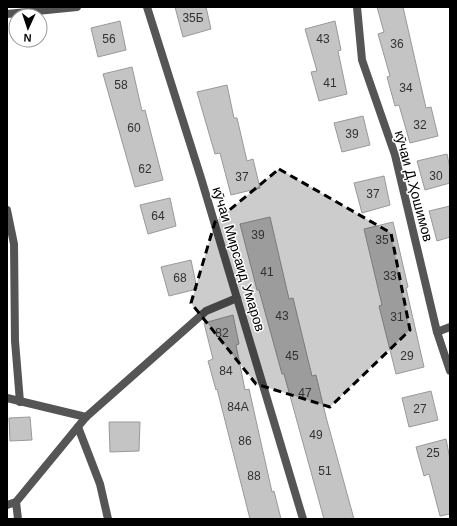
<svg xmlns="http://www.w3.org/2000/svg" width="457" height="526" font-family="Arial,sans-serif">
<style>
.building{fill:#c4c4c4;stroke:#999}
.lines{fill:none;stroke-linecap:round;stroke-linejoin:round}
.minor{stroke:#555;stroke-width:8}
.tertiary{stroke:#555;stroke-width:8}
.marked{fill:#000;fill-opacity:0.2;stroke:#000;stroke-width:3;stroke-dasharray:8 5;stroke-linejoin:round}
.labels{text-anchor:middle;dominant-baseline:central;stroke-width:3;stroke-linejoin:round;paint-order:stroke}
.number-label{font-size:12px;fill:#313131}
.street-label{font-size:14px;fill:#000;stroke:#fff}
</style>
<rect width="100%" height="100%" fill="#fff"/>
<g class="building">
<path d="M175,7h31l5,22 -28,8z"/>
<path d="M377,7h26l23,101 5,-1 7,29 -28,7 -11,-38 -4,1 -8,-29 3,-1 -12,-42 6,-2z"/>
<path d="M120,21l6,29 -28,7 -7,-29z"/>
<path d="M335,21l6,29 -3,1 9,43 -28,7 -8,-29 6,-1 -12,-42z"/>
<path d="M132,67l10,44 3,-1 18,70 -28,7 -32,-113z"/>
<path d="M227,85l7,33h3l10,43 6,-2 7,29 -29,7 -11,-42 -5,1 -18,-62z"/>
<path d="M363,116l7,29 -28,7 -8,-29z"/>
<path d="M447,154l3,14v15l-25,7 -8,-29z"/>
<path d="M384,176l6,29 -28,8 -8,-30z"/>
<path d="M170,198l6,28 -28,8 -8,-29z"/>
<path d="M450,206v31l-13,4 -8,-30z"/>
<path d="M270,217l19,82 4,-1 19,78 4,-1 10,42 28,102h-30l-40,-145h-2l-23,-84h-2l-17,-66z"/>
<path d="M393,222l15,65 -2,1 18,79 -28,7 -17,-68 3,-1 -18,-76z"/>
<path d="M191,260l6,29 -28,7 -8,-29z"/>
<path d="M233,315l6,29 -3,1 9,45 4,-1 23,103 2,-1 7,28h-31l-33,-130 -1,1 -8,-29 5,-2 -9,-36z"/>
<path d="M431,391l7,29 -29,7 -7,-29z"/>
<path d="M30,417l2,23 -22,1 -1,-23z"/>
<path d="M109,422h31l-1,29 -29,1z"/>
<path d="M446,439l4,20v55l-10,2 -11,-42 -5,2 -8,-29z"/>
</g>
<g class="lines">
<g class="minor">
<path d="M357,7l5,53 33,95 42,177 13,39"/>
<path d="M7,14l70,-7"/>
<path d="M7,210l7,34 1,97 5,61"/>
<path d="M437,332l13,-5"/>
<path d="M7,398l79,19"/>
<path d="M78,427l22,57 8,35"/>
<path d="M7,505l9,-3"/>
<path d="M18,519l-2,-17 70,-85 120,-106 31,-13"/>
</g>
<path class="tertiary" d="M147,7l54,171 102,341"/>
</g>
<path class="marked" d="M279,169l112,64 19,97 -80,77 -74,-23 -65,-81 24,-81z"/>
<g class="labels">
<g class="number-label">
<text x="193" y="18">35Б</text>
<text x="109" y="39">56</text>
<text x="323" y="39">43</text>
<text x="397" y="44">36</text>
<text x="330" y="83">41</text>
<text x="121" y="85">58</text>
<text x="406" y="88">34</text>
<text x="420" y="125">32</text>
<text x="134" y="128">60</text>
<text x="352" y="134">39</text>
<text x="145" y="169">62</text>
<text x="436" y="176">30</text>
<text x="242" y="177">37</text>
<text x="373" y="194">37</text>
<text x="158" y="216">64</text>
<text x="258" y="235">39</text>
<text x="382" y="240">35</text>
<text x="267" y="272">41</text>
<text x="390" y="276">33</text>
<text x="180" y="278">68</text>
<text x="282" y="316">43</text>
<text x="397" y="317">31</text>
<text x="222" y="333">82</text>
<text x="292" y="356">45</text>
<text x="407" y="356">29</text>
<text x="226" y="371">84</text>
<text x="305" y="393">47</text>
<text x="238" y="407">84А</text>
<text x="420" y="409">27</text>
<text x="316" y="435">49</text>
<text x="245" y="441">86</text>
<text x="433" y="453">25</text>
<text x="325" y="471">51</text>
<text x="254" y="476">88</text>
</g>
<g class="street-label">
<text transform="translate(414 186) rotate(75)">кӯчаи Д.Ҳошимов</text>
<text transform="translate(239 259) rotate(73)">кӯчаи Мирсаид Умаров</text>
</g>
</g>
<rect width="457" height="526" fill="none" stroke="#000000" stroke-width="16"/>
<g transform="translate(28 28) rotate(183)"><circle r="19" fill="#ffffff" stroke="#999999"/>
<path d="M0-3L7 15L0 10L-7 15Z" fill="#000000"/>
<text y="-6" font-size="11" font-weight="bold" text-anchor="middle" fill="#000000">N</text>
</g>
</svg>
